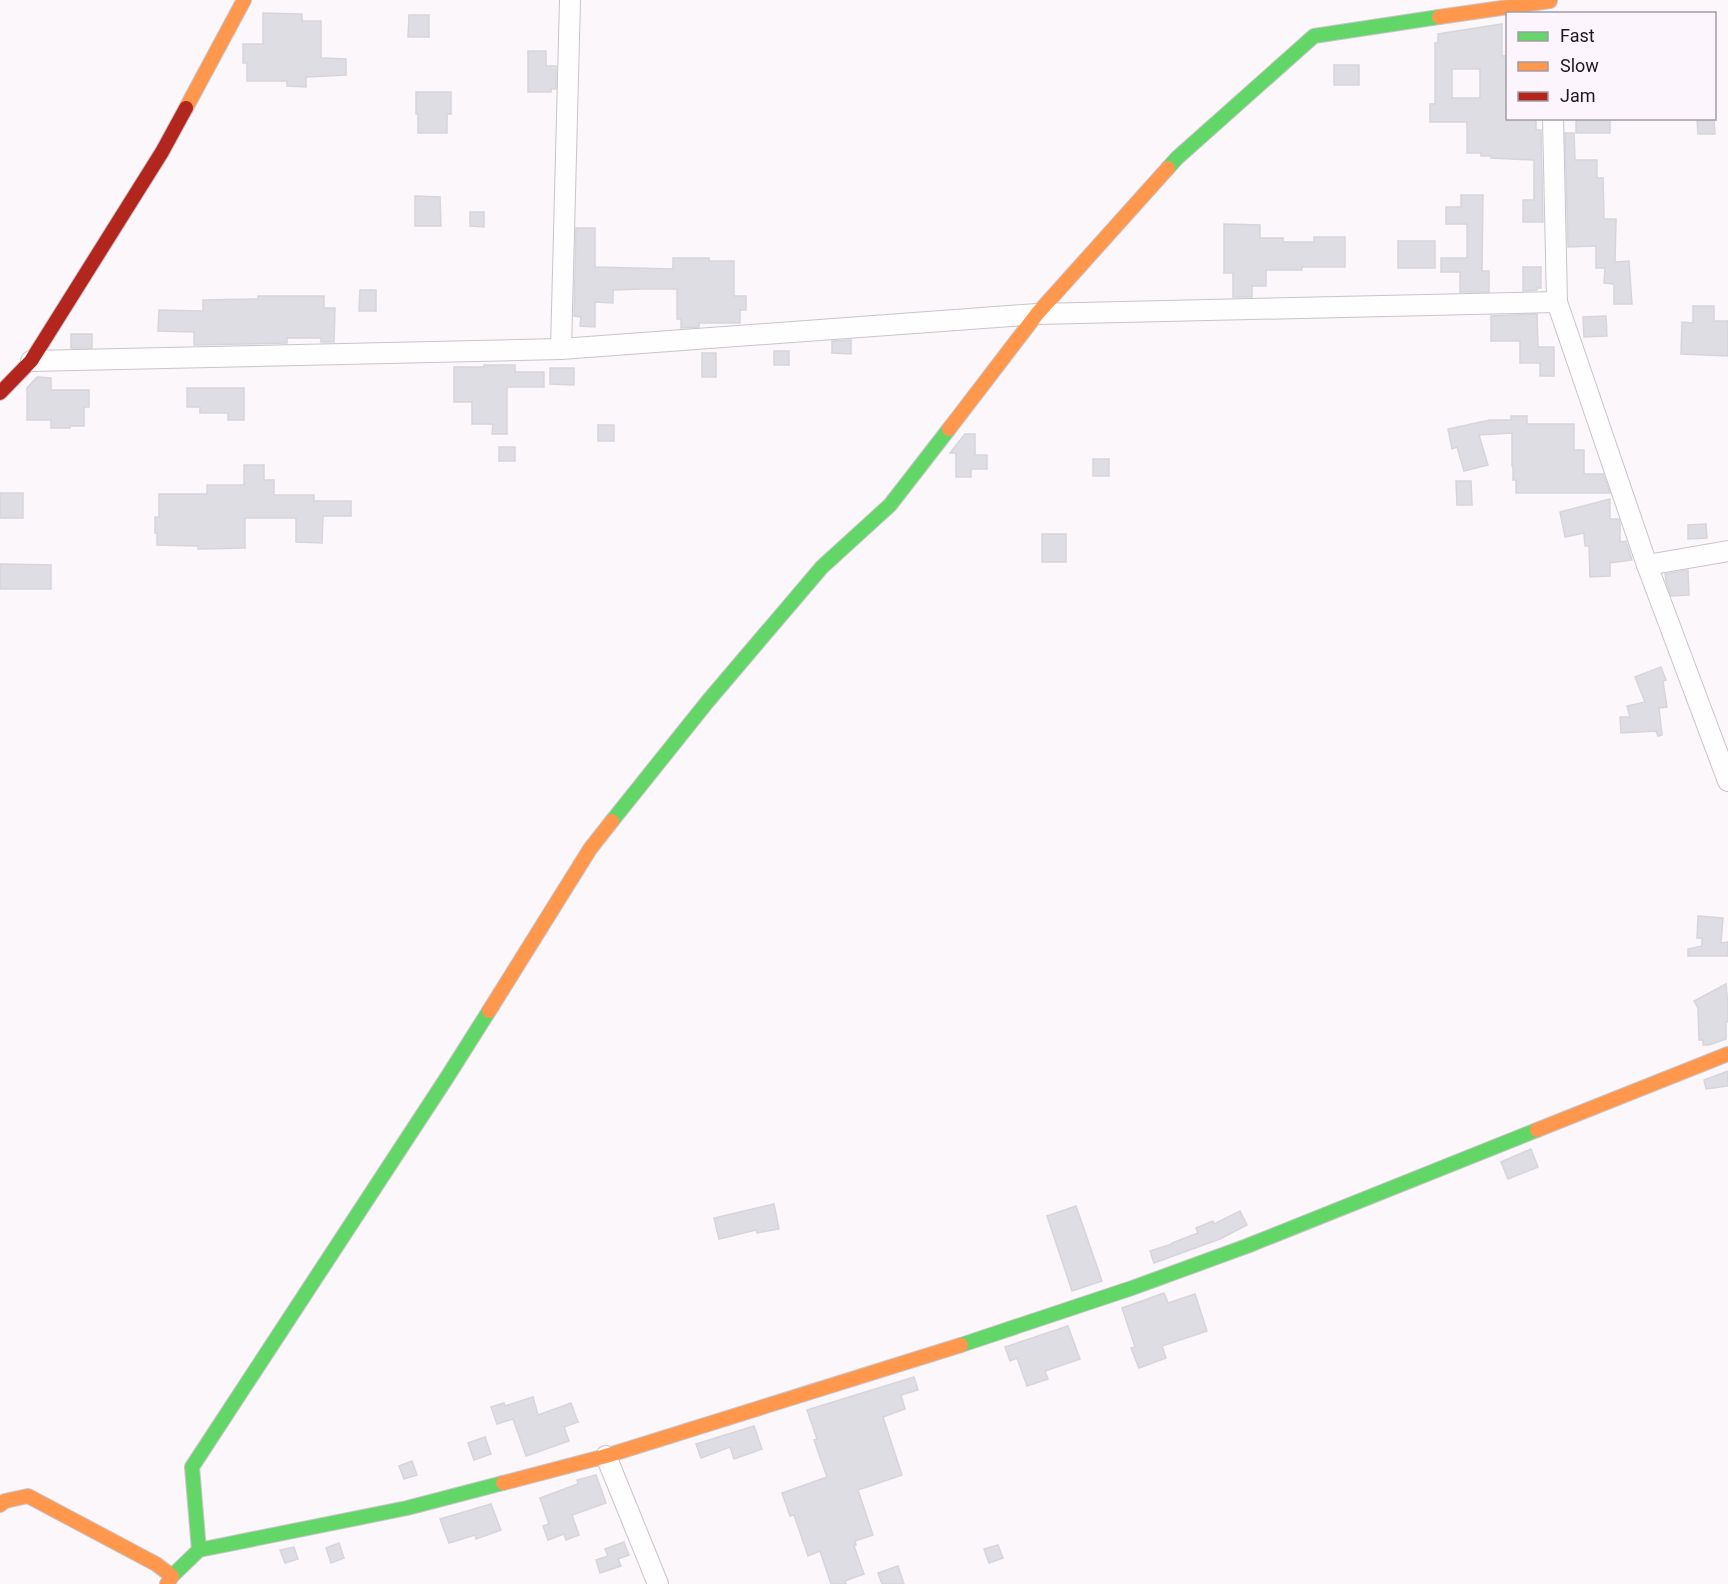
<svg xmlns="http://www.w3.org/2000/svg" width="1728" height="1584" font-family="Roboto,sans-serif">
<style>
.building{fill:#dfdde4;stroke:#d7d5db;stroke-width:1.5;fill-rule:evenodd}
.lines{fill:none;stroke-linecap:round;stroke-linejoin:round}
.street-casing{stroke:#c9c4ca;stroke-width:22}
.fast-casing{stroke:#c9c4ca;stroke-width:16}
.slow-casing{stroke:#c9c4ca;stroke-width:16}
.jam-casing{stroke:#c9c4ca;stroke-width:16}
.street{stroke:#fefefe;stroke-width:20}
.fast{stroke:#63d668;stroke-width:14}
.slow{stroke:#ff974d;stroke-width:14}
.jam{stroke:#b3261e;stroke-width:14}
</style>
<rect width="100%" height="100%" fill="#fbf7fb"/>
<g class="building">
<path d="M263,13l39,1v7h19v37l25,1v16l-40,2v10l-19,-1v-5h-40v-18h-4v-19h20z"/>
<path d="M409,15h20v22h-21z"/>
<path d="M1502,24v32h6v62h28v12h5l2,92h-20v-22h11v-40l-43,-2v-2h-10v-3h-14v-31h-37v-18h5v-61h3v-9zM1452,69h28v29h-28z"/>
<path d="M528,51h18v15h10v23h-5v3h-23z"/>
<rect x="1334" y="65" width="25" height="20"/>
<path d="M416,92h35v22h-4v19h-29v-19h-2z"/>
<rect x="1576" y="118" width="34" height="15"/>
<path d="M1697,118h17l1,16h-17z"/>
<path d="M1565,133h9l1,27h22v18h6l1,41h12l-1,43 14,-1 3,43h-18v-20l-10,-1 1,-15h-9v-22l-28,1z"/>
<path d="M1461,195h22l-1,76h7v21h-29v-20h-19v-14h26v-34h-21v-17h15z"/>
<path d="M415,196l25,1 1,29h-26z"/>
<path d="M470,212h14v15l-14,-1z"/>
<path d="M1224,224l36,1v13h23v4h31v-5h31v30h-43v3h-36v16h-14v11h-19v-24h-9z"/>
<path d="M576,228h19v39l78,2v-11h36v3h25v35h12v14h-6v13h-41v4l-18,1v-9h-4v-30h-35l-29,1v13l-18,-1v25l-15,-1 1,-9 -7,-1z"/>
<rect x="1398" y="241" width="37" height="27"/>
<path d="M1523,267h18v21h-4v2l-14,1z"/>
<path d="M360,290h16v21h-17z"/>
<path d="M258,296h66v12h11l-1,34h-13v-4h-34v5l-93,2v-13l-36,-1 1,-21 44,1v-11l55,-1z"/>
<path d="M1693,306h21v15h14v35l-47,-2 1,-32 11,1z"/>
<path d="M1537,314l1,33h16v29h-14v-13h-20v-22h-29v-25z"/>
<path d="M1606,316l1,20 -23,1 -1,-20z"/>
<rect x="71" y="334" width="21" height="14"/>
<path d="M851,340v14l-19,-1v-12z"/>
<rect x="774" y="351" width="15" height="14"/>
<rect x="702" y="353" width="14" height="24"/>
<path d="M484,365h31v7h29v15h-37v47h-15l1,-10h-21v-22h-18v-35h30z"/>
<path d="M550,368h24v17l-24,-1z"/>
<path d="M37,377l14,1v12h38v17h-5v19h-14v2h-19v-8h-24v-32z"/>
<path d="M187,388h57v32h-16v-7h-28v-6h-13z"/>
<path d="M1511,416h16v8h47v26h10v24h19l7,19h-94v-13h-3v-14h-1v-33l-33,2 9,30 -24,6 -7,-24 -5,2 -4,-20 42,-9h21z"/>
<rect x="598" y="425" width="16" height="16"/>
<path d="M965,434h10v21h12v14h-16v8h-15v-24h-6z"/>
<rect x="499" y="447" width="16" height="14"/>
<rect x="1093" y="459" width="16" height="17"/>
<path d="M244,465h20v15h10v15h40v6h37v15h-28l-1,27 -26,-1v-24h-51v30l-47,1v-3l-41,-1v-12h-2v-16h4v-23h48v-9h37z"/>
<path d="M1456,481h15l1,24h-15z"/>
<rect x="0" y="493" width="23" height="25"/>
<path d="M1610,499v20h9l1,5v18l6,-1 6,19 -22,3v13l-20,1 -1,-31h-4l-1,-13 -19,4 -5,-25z"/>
<path d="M1706,524l1,14 -19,1v-14z"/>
<rect x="1042" y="534" width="24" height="28"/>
<path d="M0,564l51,1v24h-51z"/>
<path d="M1688,570l1,25 -18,1 -5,-15 -1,-7z"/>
<path d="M1661,667l5,13 -3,1 4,26 -8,1 3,27 -4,1 -2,-5 -35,2 -1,-16h10l-3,-11 18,-4 -10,-25z"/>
<path d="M1698,916l25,2 -2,25 7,-1v14h-40v-7l14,-3v-8h-5z"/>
<path d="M1726,984l2,23v15h-2v17l-17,6h-6v-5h-4l-1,-32 -4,-7z"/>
<path d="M1728,1071v15l-22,3 -2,-9z"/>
<path d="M1531,1149l7,18 -30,12 -7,-17z"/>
<path d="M774,1204l5,25 -22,4 -1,-3 -37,9 -5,-21z"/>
<path d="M1076,1206l26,75 -30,10 -25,-75z"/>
<path d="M1240,1211l7,14 -27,14 -66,24 -4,-12 22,-7v-1l26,-10 -2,-5 17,-7 1,3z"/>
<path d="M1164,1293l4,10 27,-9 12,37 -45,15 4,12 -27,10 -8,-20 4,-1 -13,-39z"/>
<path d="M1068,1326l12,33 -35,12 3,8 -21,7 -10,-28 -7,3 -5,-14z"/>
<path d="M914,1377l4,13 -17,5 4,14 -22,8 19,58 -44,15 15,45 -18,6 1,4 -2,1 10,28 -19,7 1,3h-15l-11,-33 -12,5 -14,-41 -4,1 -8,-23 45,-16 -13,-37 3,-1 -10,-29z"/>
<path d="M533,1397l5,18 33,-12 7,19 -14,5 5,14 -43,15 -13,-37 -16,5 -6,-17 13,-4 1,3z"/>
<path d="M754,1426l8,23 -28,10 -4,-12 -29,11 -5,-14z"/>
<path d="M485,1437l6,17 -17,6 -6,-17z"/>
<path d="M412,1461l5,14 -13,4 -5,-13z"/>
<path d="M596,1475l10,28 -34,12 7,20 -13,5 -2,-6 -16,6 -5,-14 6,-2 -9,-26 38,-14 -1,-4z"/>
<path d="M491,1504l10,26 -25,9 -1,-4 -26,8 -9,-24z"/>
<path d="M624,1542l5,13 -11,4 3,7 -21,7 -4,-13 12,-4 -3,-7z"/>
<path d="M339,1543l5,15 -13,5 -5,-15z"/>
<path d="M998,1545l5,13 -14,5 -5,-14z"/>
<path d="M294,1547l4,12 -13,4 -5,-13z"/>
<path d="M898,1566l6,18h-22l-4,-11z"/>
</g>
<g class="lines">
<defs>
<g id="street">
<path d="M1553,118l4,184 90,263 81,216"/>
<path d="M561,349l9,-349"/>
<path d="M31,361l530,-12 476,-35 520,-12"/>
<path d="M1647,565l81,-14"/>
<path d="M606,1456l52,128"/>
</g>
<g id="fast">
<path d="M1168,168l9,-10 137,-122 125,-19"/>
<path d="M612,821l96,-120 114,-134 68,-62 59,-76"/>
<path d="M961,1345l171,-57 115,-42 290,-116"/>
<path d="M199,1550l-7,-83 254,-388 43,-68"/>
<path d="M172,1576l27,-26 208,-42 96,-25"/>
</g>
<g id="slow">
<path d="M1439,17l111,-16"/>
<path d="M186,108l58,-108"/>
<path d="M949,429l88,-115 131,-146"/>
<path d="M489,1011l101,-162 22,-28"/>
<path d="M1537,1130l191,-76"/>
<path d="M503,1483l103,-27 355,-111"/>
<path d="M0,1505l5,-4 23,-5 128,68 16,12 -5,8"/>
</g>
<path id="jam" d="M0,393l31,-32 131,-209 24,-44"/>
</defs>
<use href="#street" class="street-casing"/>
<use href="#fast" class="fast-casing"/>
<use href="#slow" class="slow-casing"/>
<use href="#jam" class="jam-casing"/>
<use href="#street" class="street"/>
<use href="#fast" class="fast"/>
<use href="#slow" class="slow"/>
<use href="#jam" class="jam"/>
</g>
<rect x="1506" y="12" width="210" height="108" fill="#fcf5fd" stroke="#a39ca4" stroke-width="1.5"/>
<rect x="1518" y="32" width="30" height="9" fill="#63d668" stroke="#a39ca4" stroke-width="1.5"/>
<text x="1560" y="42" font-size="18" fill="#1d171e">Fast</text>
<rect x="1518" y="62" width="30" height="9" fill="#ff974d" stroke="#a39ca4" stroke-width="1.5"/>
<text x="1560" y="72" font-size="18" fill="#1d171e">Slow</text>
<rect x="1518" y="92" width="30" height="9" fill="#b3261e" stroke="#a39ca4" stroke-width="1.5"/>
<text x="1560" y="102" font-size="18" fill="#1d171e">Jam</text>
</svg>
